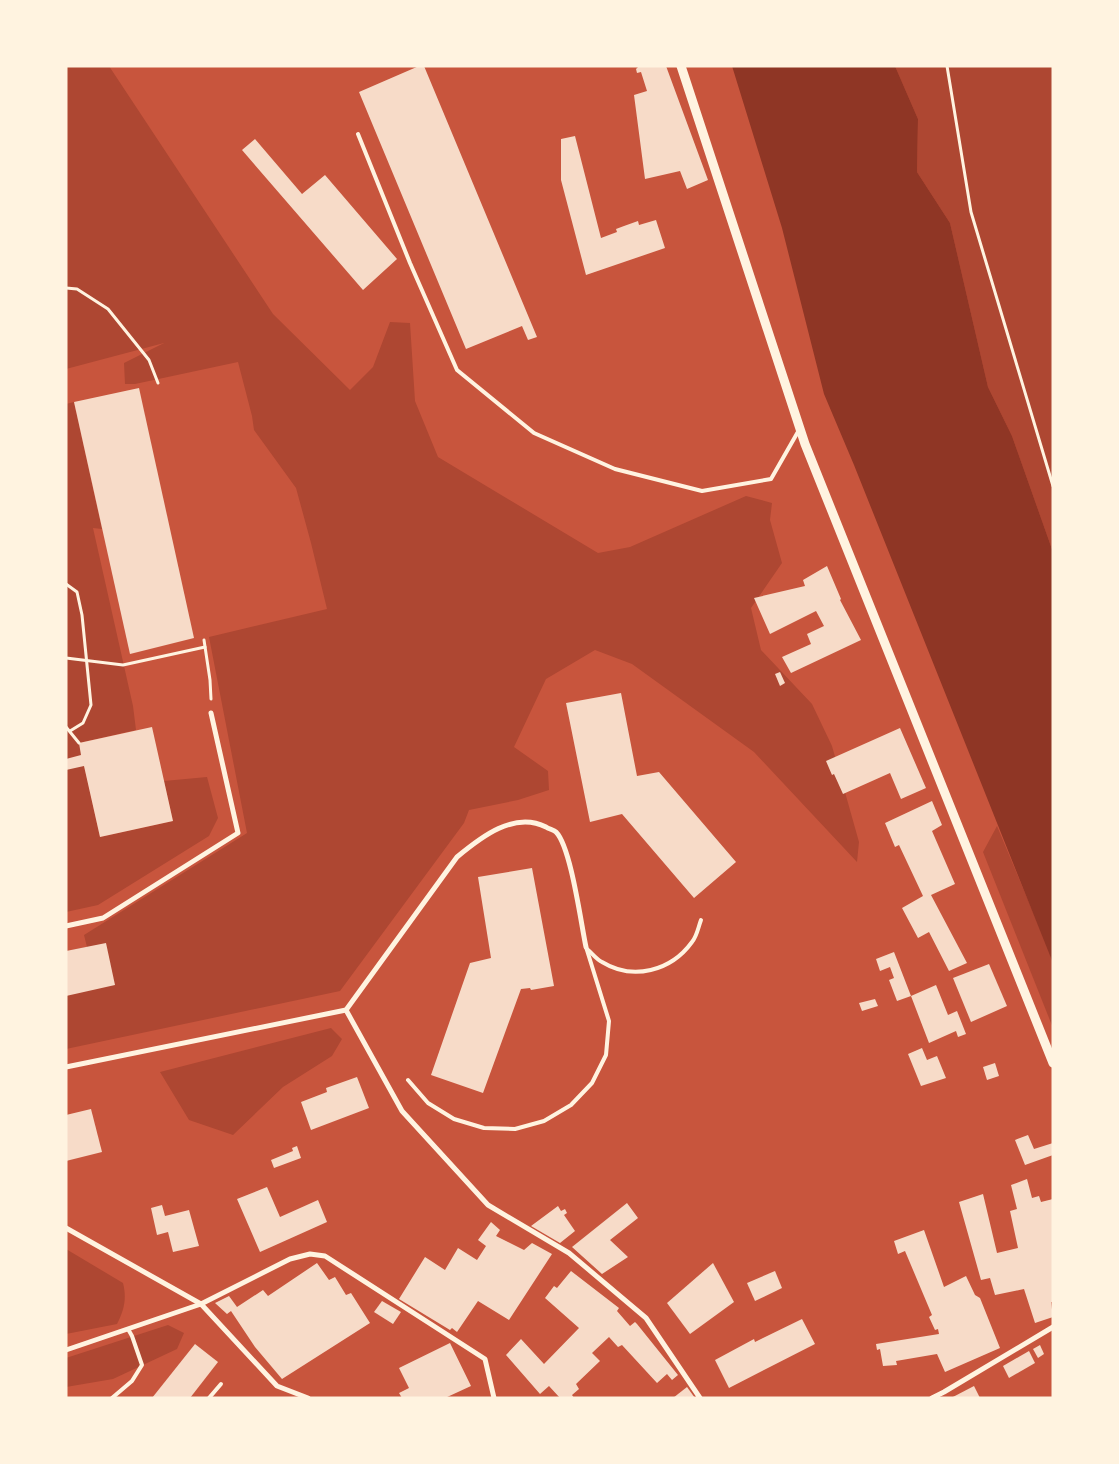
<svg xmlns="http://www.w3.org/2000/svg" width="1119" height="1464" font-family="'Golos Text',sans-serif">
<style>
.green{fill:#ae4732}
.water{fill:#8f3625}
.building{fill:#f7dbc8}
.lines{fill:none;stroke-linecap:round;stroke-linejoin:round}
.path{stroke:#fff3e0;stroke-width:3}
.service{stroke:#fff3e0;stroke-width:4}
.minor{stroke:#fff3e0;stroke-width:5}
.tertiary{stroke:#fff3e0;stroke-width:9}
</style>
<rect width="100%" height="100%" fill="#c8553d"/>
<g class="green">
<path d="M66,66h43l164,248 77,76 23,-23 17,-45 20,1 5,78 23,56 160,96 32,-6 116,-51 26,7 -2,17 12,43 -31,45 10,42 51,54 20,42 27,96 -2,20 -103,-110 -122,-88 -37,-14 -49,29 -32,68 34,24 1,19 -31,10 -49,10 -5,13 -124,168 -274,58v-98l21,-4 -3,-12 163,-102 -38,-196 118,-28 -16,-66 -15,-55 -42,-58 -2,-14 -14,-54 -103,22h-10l-1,-21 40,-20 -98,26z"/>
<path d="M895,66h158v486l-41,-116 -24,-49 -38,-164 -33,-51 1,-53z"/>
<path d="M74,402l28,127 -9,-1 40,178 3,24 -57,13 21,94 73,-16 -9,-40 43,-4 11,41 -9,18 -111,69 -32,7v-508z"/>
<path d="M997,826l56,134v68l-70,-176z"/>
<path d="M331,1028l11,11 -10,17 -49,31 -50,48 -44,-15 -29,-48z"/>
<path d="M66,1249l57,34c4,16 1,27 -6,41l-51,10z"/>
<path d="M168,1325l16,8 -7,16 -64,30 -47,8v-29z"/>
</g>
<path class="water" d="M732,66h163l23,53 -1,53 33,51 38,164 24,49 41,116v411l-199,-498 -30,-71 -42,-166z"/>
<g class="building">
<path d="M419,66h5l113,271 -9,3 -6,-14 -56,23 -107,-257z"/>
<path d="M639,66h27l42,114 -21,9 -7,-18 -35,8 -11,-84 13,-4 -6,-19 -4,1 -1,-4z"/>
<path d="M575,136l26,102 16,-6 -1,-3 8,-3 14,-5 1,4 17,-5 9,28 -79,27 -25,-95v-41z"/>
<path d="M255,139l47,55 23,-19 72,84 -34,31 -121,-140z"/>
<path d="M139,388l55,250 -64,16 -56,-252z"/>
<path d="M827,566l14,33 -1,1 21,40 -70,33 -9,-16 29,-13 -4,-10 17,-8 -8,-15 -46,23 -16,-36 51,-12 -2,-6z"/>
<path d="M780,672l5,11 -5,3 -5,-12z"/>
<path d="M621,693l16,83 22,-4 77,90 -42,36 -72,-84 -32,8 -24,-119z"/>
<path d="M152,727l21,94 -73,16 -16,-71 -18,4v-11l15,-4 -2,-12z"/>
<path d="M900,728l26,60 -25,11 -11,-26 -47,21 -9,-20 -2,1 -6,-14z"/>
<path d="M932,801l10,24 -10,6 23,53 -24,11 36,68 -18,8 -20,-39 -11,6 -16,-30 21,-12 -24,-51 -4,2 -10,-24z"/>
<path d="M532,868l22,118 -23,4 -1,-2 -9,1 -38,104 -52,-18 39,-112 21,-5 -13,-81z"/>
<path d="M106,943l9,42 -49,11v-45z"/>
<path d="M894,952l17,44 25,-11 12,30 9,-4 9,23 -8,3 -2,-6 -27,12 -18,-47 -14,5 -8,-21 5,-2 -4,-11 -10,4 -4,-12z"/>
<path d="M989,964l18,42 -36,16 -18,-44z"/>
<path d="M875,999l3,7 -16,5 -3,-8z"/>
<path d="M922,1048l5,12 10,-4 9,22 -25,8 -13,-32z"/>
<path d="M995,1063l4,13 -12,4 -4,-13z"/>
<path d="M357,1077l12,31 -58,22 -10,-28 26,-10 -1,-4z"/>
<path d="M91,1109l11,43 -36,9v-46z"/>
<path d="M1028,1135l6,14 19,-6v12l-28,10 -10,-25z"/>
<path d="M297,1146l4,12 -27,10 -3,-8 22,-9 -1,-3z"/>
<path d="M1027,1179l5,19 7,-2 2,6 12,-3v103h-2l2,15 -18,6 -11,-34 -29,6 -5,-17 -9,2 -22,-78 24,-8 14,59 21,-5 -8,-37 7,-2 -6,-24z"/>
<path d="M267,1187l13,30 38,-17 9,22 -67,30 -23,-53z"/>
<path d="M627,1203l11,15 -28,22 18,17 -26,17 -30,-27z"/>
<path d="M162,1205l3,11 24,-6 10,36 -26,6 -5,-20 -11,3 -6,-27z"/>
<path d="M558,1206l3,5 4,-2 2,4 -3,2 11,16 -15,12 -29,-17z"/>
<path d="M491,1222l9,8 -4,6 28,14 8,-7 20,11 -43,66 -31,-19 -21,31 -5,-4 -2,2 -51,-31 26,-42 20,13 13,-22 19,12 9,-14 -8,-6z"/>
<path d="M924,1230l20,57 22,-11 9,19 5,3 20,50 -55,24 -8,-18 -41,7 1,4 -14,1 -3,-17 -3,1 -1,-6 63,-10 -1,-5 -3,1 -6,-13 3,-2 -27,-64 -7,3 -4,-13z"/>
<path d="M317,1263l12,17 6,-3 11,18 5,-2 19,30 -88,56 -27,-32 -24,-36 -4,3 -12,-11 14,-7 8,11 26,-17 5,6z"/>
<path d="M713,1263l21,39 -44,32 -23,-31z"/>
<path d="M571,1271l48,37 -2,3 13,15 5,-4 2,2 41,51 -6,5 -5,-6 -10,9 -35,-38 -4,2 -9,-10 -17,16 8,8 -24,23 3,5 -7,6 2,3h-14l-11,-12 -9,8 -34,-39 15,-16 23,25 35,-36 -34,-30 9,-12 3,2z"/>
<path d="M775,1271l7,17 -27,13 -8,-18z"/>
<path d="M382,1301l19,11 -8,12 -19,-12z"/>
<path d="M802,1319l13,25 -86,44 -14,-28 39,-21 1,3z"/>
<path d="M450,1343l21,43 -26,12h-43l-3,-5 10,-5 -10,-20z"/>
<path d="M195,1344l23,18 -28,36h-38z"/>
<path d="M1040,1345l4,9 -6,4 -5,-9z"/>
<path d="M1029,1351l6,12 -26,15 -6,-12z"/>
<path d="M974,1386l6,12h-29z"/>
<path d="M687,1387l8,11h-22z"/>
</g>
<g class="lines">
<g class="path">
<path d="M947,66l24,146 82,274"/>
<path d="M66,288l11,1 31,20 41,51 9,23"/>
<path d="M66,584l11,8 5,23 9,90 -8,18 -13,8"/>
<path d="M204,640l6,40 1,19"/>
<path d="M66,658l57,7 82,-18"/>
<path d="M66,727l13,16"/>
</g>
<g class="service">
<path d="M358,134l52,129 47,107 77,63 81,36 87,22 69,-12 28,-49"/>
<path d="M587,949c5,4 9,10 15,13 31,19 69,9 90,-20 5,-6 6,-14 9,-22"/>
<path d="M408,1080l20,23 26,16 30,9 31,1 29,-8 27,-16 21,-22 14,-28 3,-34 -23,-74"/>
<path d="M112,1398l20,-17 10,-16 -10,-29 -4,-7"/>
<path d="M209,1398l12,-14"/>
</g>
<g class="minor">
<path d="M66,926l37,-8 135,-85 -27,-120"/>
<path d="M346,1010l56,101 86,94 81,48 77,65 54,80"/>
<path d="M66,1067l280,-57 111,-153c24,-20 57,-46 89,-30 3,2 8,3 10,5 15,15 25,92 30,115"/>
<path d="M66,1228l135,76 89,-45 20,-5 15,2 160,103 9,39"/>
<path d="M66,1350l135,-46 76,82 31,12"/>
<path d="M932,1398l12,-6 109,-65"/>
</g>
<path class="tertiary" d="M681,66l124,378 248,619"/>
</g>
<rect width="1119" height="1464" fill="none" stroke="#fff3e0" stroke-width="135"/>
</svg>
